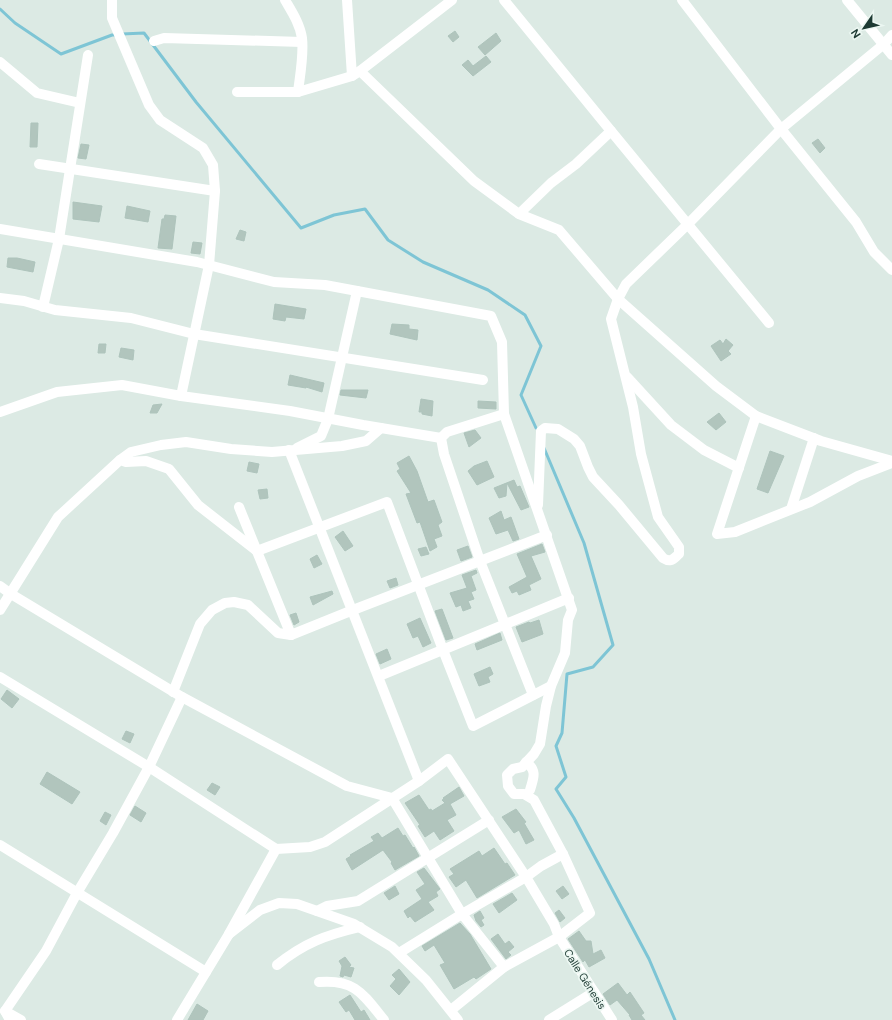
<svg xmlns="http://www.w3.org/2000/svg" width="892" height="1020" font-family="'DM Sans',sans-serif">
<style>
.lines{fill:none;stroke-linecap:round;stroke-linejoin:round}
.stream{stroke:#7ec5d5;stroke-width:3}
.building{fill:#b1c5bd;stroke:#aec4bc}
.minor{stroke:#fff;stroke-width:10}
.labels{text-anchor:middle;dominant-baseline:central;stroke-width:3.5;stroke-linejoin:round;paint-order:stroke}
.street-label{font-size:11px;fill:#1d3a33;stroke:#ecf7f2}
</style>
<rect width="100%" height="100%" fill="#dceae4"/>
<g class="lines">
<g class="stream">
<path d="M0,9l15,14 46,31 51,-19h4"/>
<path d="M122,34l22,-1 52,69 105,126 33,-13 31,-6 23,31 35,22 65,28 37,25 16,31 -20,49 15,33"/>
<path d="M544,448l40,95 29,102 -20,22 -26,7 -5,59 -6,13 10,31 -10,12 18,29 75,141 26,61"/>
</g>
</g>
<g class="building">
<path d="M455,31l4,6 -6,5 -5,-6z"/>
<path d="M496,33l5,8 -16,14 -7,-8z"/>
<path d="M486,56l5,6 -18,14 -11,-11 6,-5 5,6z"/>
<path d="M31,123h7l-1,24h-7z"/>
<path d="M818,139l7,9 -5,5 -8,-10z"/>
<path d="M81,144l8,1 -3,14 -8,-1z"/>
<path d="M73,202l29,4 -3,16 -26,-3z"/>
<path d="M127,206l23,5 -2,11 -23,-4z"/>
<path d="M165,215l11,1 -4,33 -14,-1 4,-29h2z"/>
<path d="M240,230l6,2 -2,9 -8,-2z"/>
<path d="M193,242l9,1 -2,11 -9,-1z"/>
<path d="M8,258h9l18,4 -2,10 -26,-5z"/>
<path d="M275,304l31,5 -2,10 -18,-2 -1,4 -12,-2z"/>
<path d="M392,324l17,1v4l9,1 -1,10 -27,-6z"/>
<path d="M726,339l7,6 -5,6 3,3 -10,7 -10,-15 9,-6 3,4z"/>
<path d="M99,344h7l-1,9h-7z"/>
<path d="M121,348l13,2 -1,10 -14,-3z"/>
<path d="M290,375l34,8 -2,9 -16,-5v1l-18,-3z"/>
<path d="M341,390h27l-2,8 -26,-3z"/>
<path d="M421,399l12,2 -1,15 -10,-2v-2h-3z"/>
<path d="M478,401l18,1v7l-18,-1z"/>
<path d="M162,404l-5,9h-7l3,-8z"/>
<path d="M719,413l7,9 -10,8 -9,-8z"/>
<path d="M475,430l6,8 -12,9 -5,-14z"/>
<path d="M770,451l14,5 -16,37 -11,-4z"/>
<path d="M409,456l8,15 11,31 6,-2 8,22 -4,3 4,11 -8,3 3,8 -7,4 -10,-29 -3,1 -11,-29 5,-1 -14,-22 3,-2 -3,-6z"/>
<path d="M487,461l7,16 -17,8 -9,-14 6,-5z"/>
<path d="M249,462l10,2 -2,9 -10,-2z"/>
<path d="M514,480l3,7 3,-1 9,21 -8,3 -14,-27 -1,13 -7,2 -5,-10z"/>
<path d="M267,489l1,9 -8,1 -2,-9z"/>
<path d="M501,511l3,9 7,-3 8,22 -6,2 -5,-11 -12,4 -7,-16z"/>
<path d="M343,531l10,15 -8,5 -10,-14z"/>
<path d="M542,544l3,8 -14,4 10,23 -12,6 2,5 -12,5 -2,-4 -5,2 -3,-6 18,-10 -10,-23z"/>
<path d="M468,546l4,11 -11,4 -4,-11z"/>
<path d="M426,547l3,7 -8,2 -3,-7z"/>
<path d="M317,555l5,9 -8,4 -4,-9z"/>
<path d="M476,570l1,3 -6,3 5,14 -5,2 3,7 -6,2 3,7 -8,3 -2,-6 -5,2 -6,-14 17,-5 -5,-13z"/>
<path d="M396,578l2,7 -8,3 -3,-7z"/>
<path d="M332,591l1,3 -20,11 -3,-8z"/>
<path d="M442,609l11,29 -7,2 -11,-29z"/>
<path d="M296,613l3,9 -5,3 -4,-10z"/>
<path d="M420,618l11,25 -8,4 -5,-11 -5,2 -6,-14z"/>
<path d="M539,620l4,14 -21,8 -6,-15 13,-5 1,1z"/>
<path d="M500,633l2,7 -25,10 -2,-6z"/>
<path d="M387,649l4,10 -11,5 -4,-10z"/>
<path d="M490,667l3,7 -5,3 2,5 -11,4 -5,-12z"/>
<path d="M7,690l12,9 -7,9 -11,-9z"/>
<path d="M126,731l8,3 -4,9 -8,-4z"/>
<path d="M47,772l33,20 -8,12 -32,-20z"/>
<path d="M212,783l8,4 -5,8 -8,-5z"/>
<path d="M459,787l5,9 -14,8 6,11 -9,5 7,11 -14,9 -6,-9 -9,6 -7,-11 2,-1 -15,-22 14,-8 10,15 2,-1 1,2 13,-8 -3,-3 2,-1 -1,-1z"/>
<path d="M135,806l11,7 -5,9 -11,-7z"/>
<path d="M516,809l10,13 -2,1 10,17 -8,4 -7,-14 -5,3 -12,-16z"/>
<path d="M105,812l6,3 -5,10 -6,-4z"/>
<path d="M398,828l5,8 2,-1 8,13 1,-1 5,9 -24,14 -4,-7 1,-1 -9,-12 -31,20 -6,-11 5,-3 -1,-1 24,-14 -3,-4 7,-4 4,5z"/>
<path d="M494,848l11,16 2,-1 8,12 -38,23 -11,-18 -10,7 -7,-10 5,-3 -4,-5 29,-18 3,5z"/>
<path d="M424,868l16,21 -4,3 2,4 -10,6 6,8 -19,12 -5,-6 -2,2 -4,-7 18,-12 -6,-9 9,-6 -8,-12z"/>
<path d="M395,886l4,8 -10,6 -5,-7z"/>
<path d="M563,886l6,8 -7,5 -6,-8z"/>
<path d="M512,893l5,7 -18,13 -6,-9z"/>
<path d="M559,910l6,8 -5,4 -5,-9z"/>
<path d="M480,911l4,7 -3,2 3,5 -3,2 -5,-6 -2,-6z"/>
<path d="M460,923l10,11 21,35 -15,10 -2,-2 -20,12 -14,-24 5,-2 -11,-18 -9,6 -3,-5z"/>
<path d="M579,931l7,10h5l2,13 8,-4 4,8 -16,9 -4,-7 -2,2 -15,-23z"/>
<path d="M498,934l7,10 4,-3 5,6 -6,5 3,3 -5,4 -15,-20z"/>
<path d="M345,957l6,8 -2,2 5,1 -3,9 -7,-2 -1,2 -3,-1 2,-10 -3,-5z"/>
<path d="M399,969l11,13 -11,13 -9,-9 6,-7 -4,-4z"/>
<path d="M618,983l9,12 3,-3 14,21 -3,2 4,5h-13l-3,-5h1l-13,-15 -7,5 -7,-11z"/>
<path d="M350,995l11,17 3,-2 6,10h-15l-6,-10 -3,2 -7,-10z"/>
<path d="M197,1004l11,7 -5,9h-15z"/>
</g>
<g class="lines">
<g class="minor">
<path d="M112,0v18l37,87 11,15 43,28 10,17 2,26 -6,74 -28,131"/>
<path d="M285,0c7,12 15,24 17,38 2,17 -2,37 -4,54"/>
<path d="M347,0l5,76"/>
<path d="M504,0l107,131 158,192"/>
<path d="M682,0l99,129 75,93 18,30 18,18"/>
<path d="M847,0l45,55"/>
<path d="M154,41l10,-3 138,4"/>
<path d="M0,62l37,31 43,10"/>
<path d="M360,71l114,110 45,33 40,16 59,69 98,87 40,30 65,25 71,20"/>
<path d="M237,92h61l54,-16 8,-5 92,-71"/>
<path d="M39,164l176,27"/>
<path d="M519,214l32,-31 25,-19 35,-33"/>
<path d="M0,229l197,33 77,20 51,3 166,31 11,26 2,72 68,196 -4,10 -3,33 -14,33 -5,20 -6,38 -6,10 -12,13 -9,2 -6,6 1,11 6,8h10l10,6 29,54 27,59 -31,24 -55,30 -53,43"/>
<path d="M0,298l24,3 31,9 76,8 63,16 289,46"/>
<path d="M43,307l16,-68 29,-184"/>
<path d="M627,377l44,48 33,25 35,18"/>
<path d="M0,412l57,-20 65,-7 59,11 109,15 73,14 78,13"/>
<path d="M504,414l-57,18 -6,6 3,16 36,107 53,134"/>
<path d="M756,416l-39,118 18,-2 75,-30 48,-26 34,-13"/>
<path d="M297,448l24,-12 7,-17 29,-128"/>
<path d="M289,450l130,331"/>
<path d="M120,460l11,-8 30,-7 25,-3 45,7 41,3 70,-6 24,-5 15,-13"/>
<path d="M538,505l3,-74 4,-3 13,1 16,10 6,7 8,21 5,10 26,28 44,53c8,5 10,1 16,-4v-7l-21,-30 -17,-63 -8,-47 -22,-88 7,-20 8,-15 62,-60 93,-95 103,-85 8,-9"/>
<path d="M239,507l52,128"/>
<path d="M791,509l23,-71"/>
<path d="M0,586l11,8 171,103 165,89 45,12 70,116 42,53"/>
<path d="M0,610l58,-93 62,-57 6,2 20,-1 23,8 29,36 59,46 130,-49 56,148 30,76 78,-40"/>
<path d="M379,676l190,-78"/>
<path d="M0,677l149,90 127,82 34,-2 15,-5 94,-61 29,-22 78,118 28,47 5,13 53,83"/>
<path d="M173,692l27,-68 12,-14 13,-7 9,-1 14,3 30,28 13,2 62,-25 194,-75"/>
<path d="M526,762c12,9 7,17 4,28"/>
<path d="M0,845l206,127"/>
<path d="M317,911l10,-5 31,-5 131,-81"/>
<path d="M229,934l31,-24 19,-7 18,1 57,20 38,23 34,33 32,40"/>
<path d="M399,953l63,-39 64,-37 15,-11 22,-12"/>
<path d="M277,965c27,-22 49,-30 83,-38"/>
<path d="M319,982c36,-3 44,12 65,38"/>
<path d="M5,1011l16,9"/>
<path d="M10,1020l-5,-9 41,-60 31,-58 36,-60 36,-66 33,-70"/>
<path d="M177,1020l52,-86 47,-85"/>
<path d="M549,1020l45,-28"/>
</g>
</g>
<g class="labels">
<g class="street-label">
<text transform="translate(585 979) rotate(58)">Calle Génesis</text>
</g>
</g>
<g transform="translate(864 28) rotate(236)" stroke="#ecf7f2" stroke-width="3" paint-order="stroke">
<path d="M0-3L7 15L0 10L-7 15Z" fill="#1d3a33"/>
<text y="-6" font-size="11" font-weight="bold" text-anchor="middle" fill="#1d3a33">N</text>
</g>
</svg>
